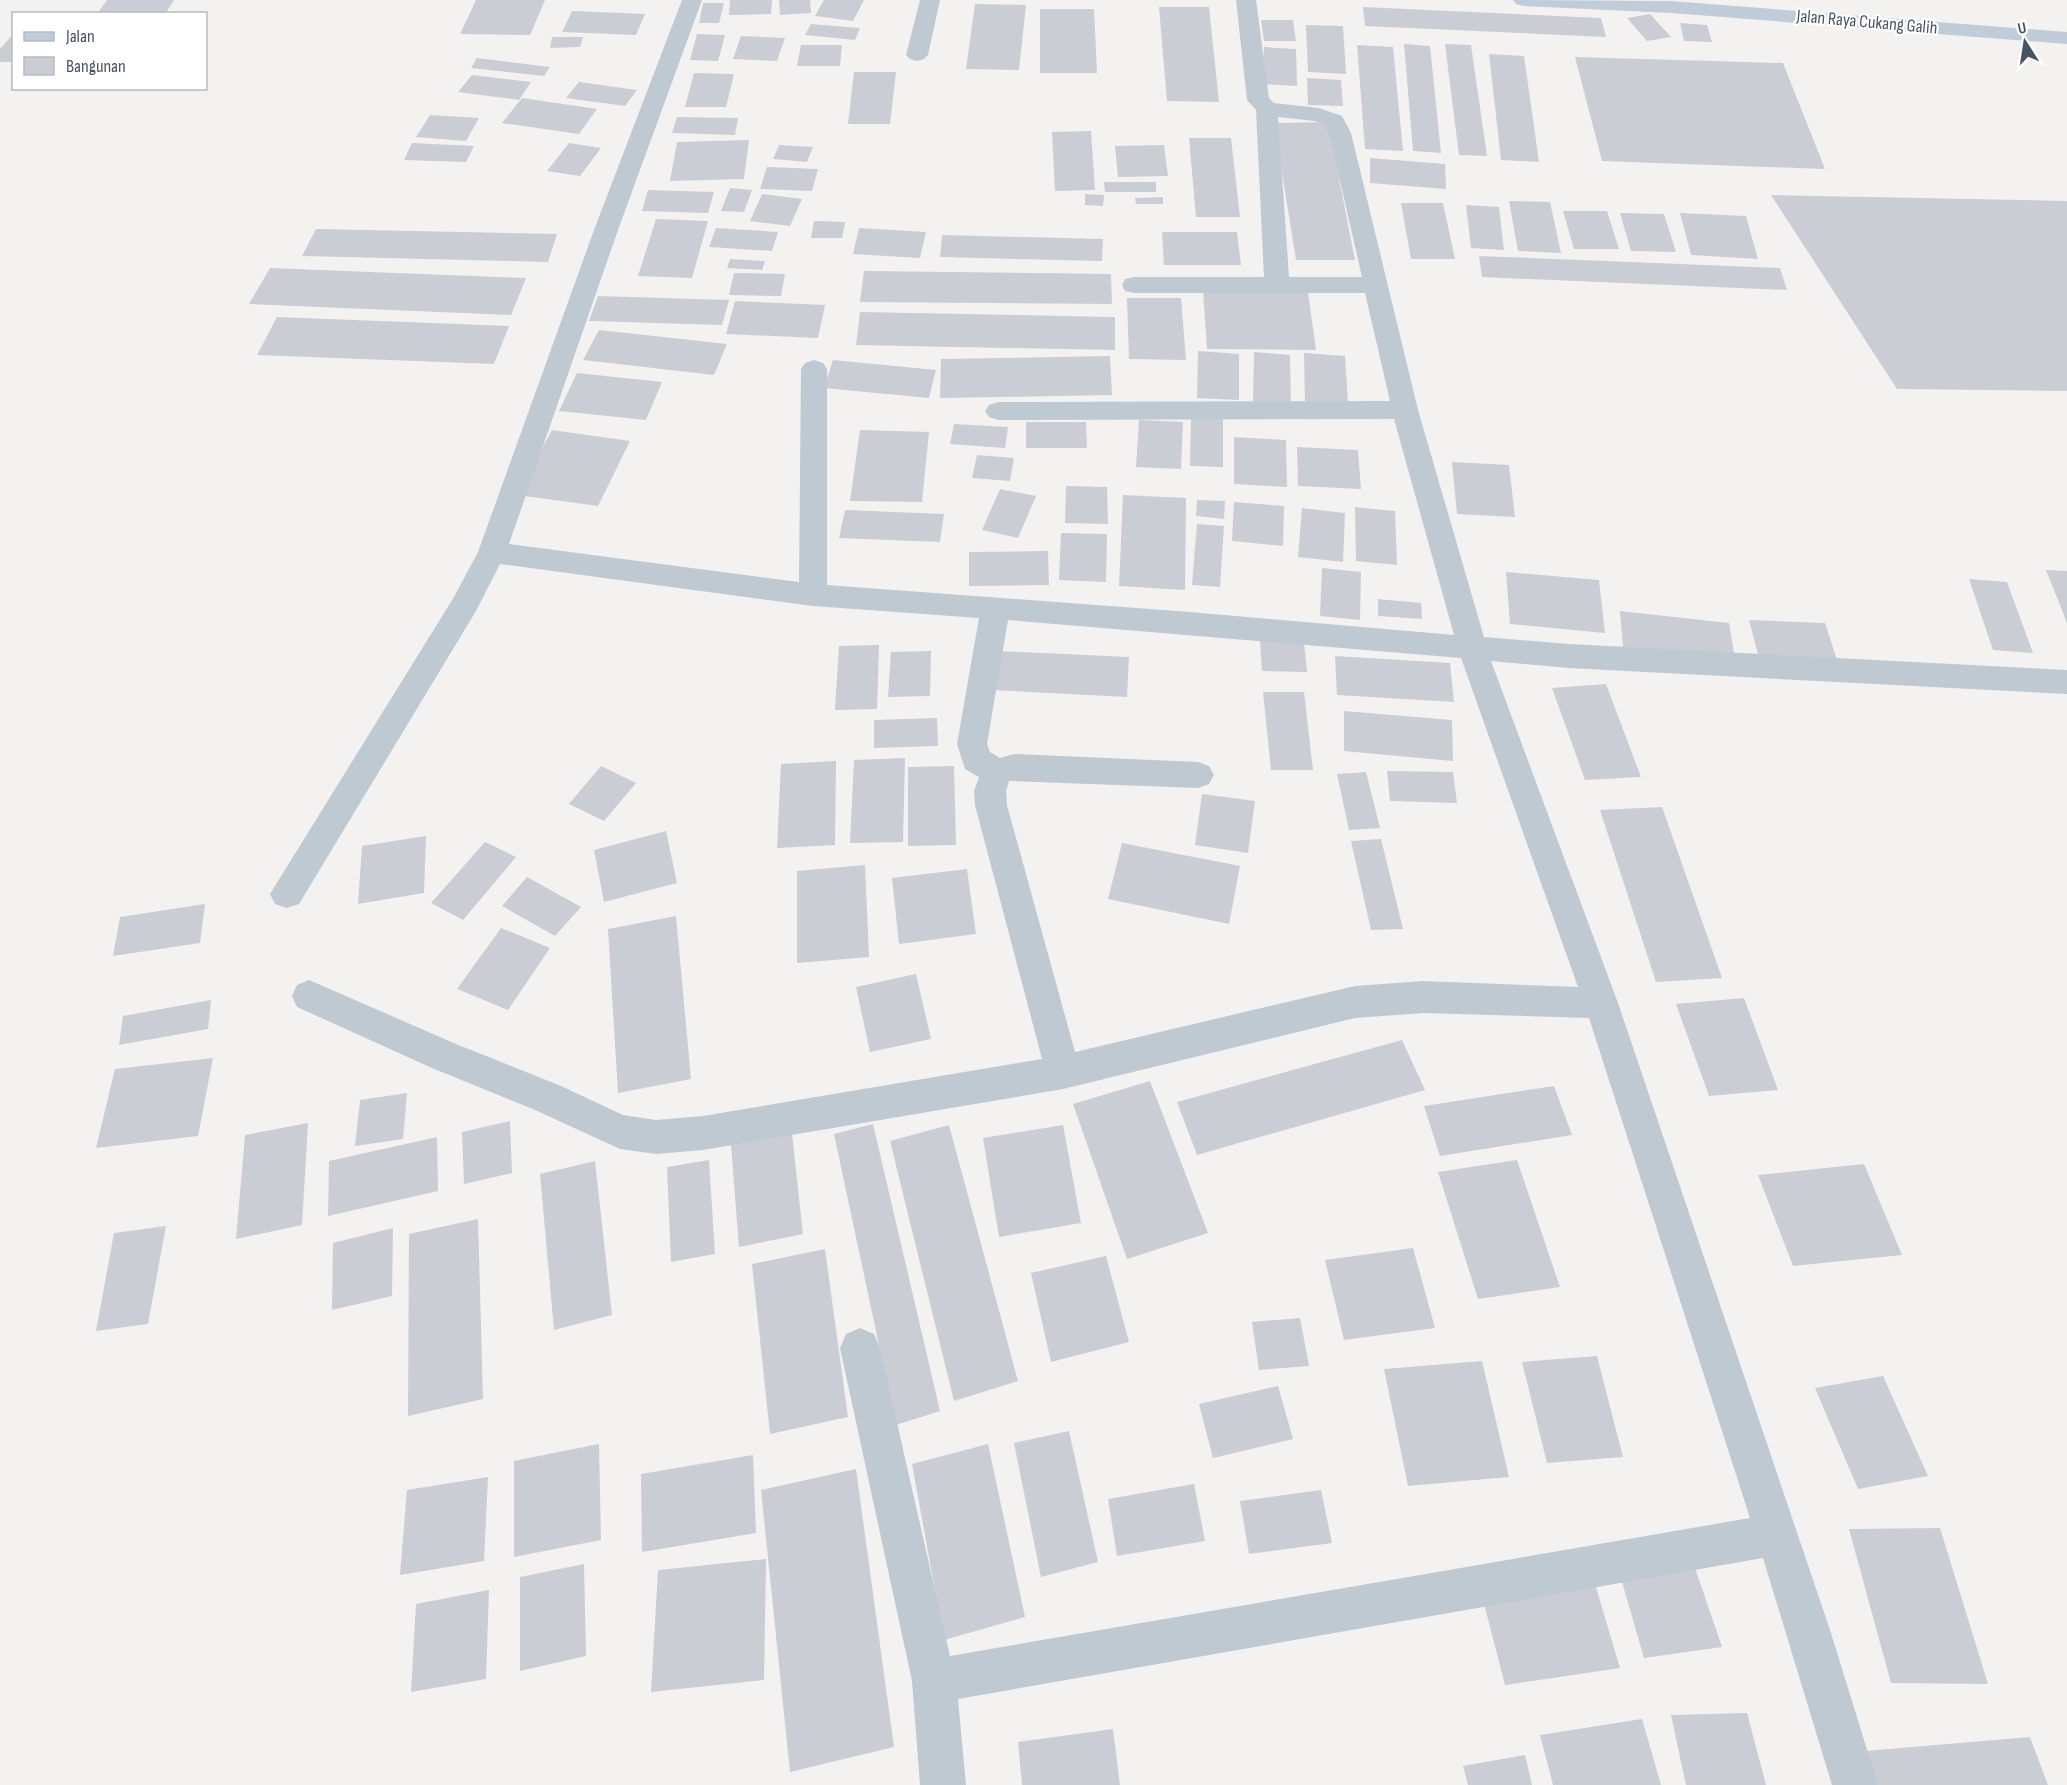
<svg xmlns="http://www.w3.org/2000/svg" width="2067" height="1785" font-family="'Sofia Sans Condensed',sans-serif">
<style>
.building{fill:#cbcdd4}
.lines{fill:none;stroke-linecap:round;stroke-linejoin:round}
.street{fill:#bfc9d2;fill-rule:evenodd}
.secondary{fill:#c1ccd9;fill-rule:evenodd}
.labels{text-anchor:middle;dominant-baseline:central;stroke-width:4.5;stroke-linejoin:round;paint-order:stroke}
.far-street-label{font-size:18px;fill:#485461;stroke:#fff}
</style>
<rect width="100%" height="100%" fill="#f4f1f1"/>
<g class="building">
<path d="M107,0h67l-9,14h-68z"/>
<path d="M476,0h69l-15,35 -70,-1z"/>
<path d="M730,0h42l-1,14 -42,1z"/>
<path d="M779,0h31l1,13 -31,2z"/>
<path d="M824,0h40l-11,21 -38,-5z"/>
<path d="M703,3h21l-5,20h-20z"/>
<path d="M975,4l51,1 -7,65 -53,-1z"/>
<path d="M1159,7h50l10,95 -52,-1z"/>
<path d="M1363,7l238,11 5,19 -241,-11z"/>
<path d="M1040,9h54l3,64h-57z"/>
<path d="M572,11l73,3 -9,21 -74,-3z"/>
<path d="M1650,14l21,23 -24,4 -20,-23z"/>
<path d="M1261,20h32l3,21h-32z"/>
<path d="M1680,23l27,2 5,17 -28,-1z"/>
<path d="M811,24l49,4 -5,12 -50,-5z"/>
<path d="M1306,25l37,1 3,48 -38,-2z"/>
<path d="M14,33v29h-14v-13z"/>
<path d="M697,34l28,1 -7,26 -28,-1z"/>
<path d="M741,36l44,2 -8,23 -44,-2z"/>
<path d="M552,37h31l-3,10 -30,1z"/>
<path d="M1404,44l26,2 11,107 -28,-2z"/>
<path d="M1445,44l26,1 16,111 -28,-1z"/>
<path d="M801,45h41l-2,21h-43z"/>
<path d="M1357,45l36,2 10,104 -38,-2z"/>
<path d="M1264,47l32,2 1,37 -34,-2z"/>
<path d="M1489,54l35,2 15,106 -38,-2z"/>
<path d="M1575,57l208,6 42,106 -223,-8z"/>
<path d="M477,58l73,9 -6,9 -73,-8z"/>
<path d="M854,72h42l-6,52h-42z"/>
<path d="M694,73l40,1 -8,33h-41z"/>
<path d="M472,75l59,7 -12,18 -61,-8z"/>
<path d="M1307,78l34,2 2,26 -35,-1z"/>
<path d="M579,82l58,8 -12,16 -59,-8z"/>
<path d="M522,98l75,11 -18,25 -77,-11z"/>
<path d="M430,115l49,3 -13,23 -50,-4z"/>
<path d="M677,117l61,1 -3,17 -63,-2z"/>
<path d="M1328,122l27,138h-59l-22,-137z"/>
<path d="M1091,131l4,59 -40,1 -3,-59z"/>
<path d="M1189,138h42l9,79h-44z"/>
<path d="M749,140l-5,39 -74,2 7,-39z"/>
<path d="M412,143l62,3 -8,16 -62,-2z"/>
<path d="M569,143l32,5 -21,28 -33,-5z"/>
<path d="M779,145l34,2 -6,15 -34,-3z"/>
<path d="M1164,145l4,31 -50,1 -3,-31z"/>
<path d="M1370,158l75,6 1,25 -76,-6z"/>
<path d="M767,167l51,2 -6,22 -52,-2z"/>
<path d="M1104,182h52v10h-51z"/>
<path d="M730,188l22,2 -8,22 -23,-1z"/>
<path d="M648,190l66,2 -6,21 -66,-2z"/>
<path d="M762,194l40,5 -12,27 -40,-5z"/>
<path d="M1085,194l19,1 -1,11 -18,-1z"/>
<path d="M1771,195l296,6v190l-170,-2z"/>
<path d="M1163,197v7h-27l-1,-6z"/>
<path d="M1509,201l41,1 11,51 -43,-2z"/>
<path d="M1401,203h42l12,56h-44z"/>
<path d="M1466,205l33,2 5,43 -33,-2z"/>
<path d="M1563,211h44l12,38h-45z"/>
<path d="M1620,213l44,1 12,38 -45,-1z"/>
<path d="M1680,213l66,3 12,43 -67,-4z"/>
<path d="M656,219l52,2 -16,57 -54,-2z"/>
<path d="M814,221l31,1 -3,16h-31z"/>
<path d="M716,228l62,4 -6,19 -63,-4z"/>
<path d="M859,228l67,4 -6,26 -67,-4z"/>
<path d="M316,229l241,5 -9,28 -246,-6z"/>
<path d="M1162,232h75l4,33h-77z"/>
<path d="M942,235l161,4 -1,22 -162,-4z"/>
<path d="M1479,256l301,12 7,22 -305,-13z"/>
<path d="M730,259l35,2 -3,9 -35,-2z"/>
<path d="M270,268l256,10 -15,37 -262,-11z"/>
<path d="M864,271l247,3 1,30 -252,-2z"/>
<path d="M734,273l51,1 -4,22 -52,-1z"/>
<path d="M1203,290l105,2 8,58 -109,-1z"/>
<path d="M598,296l131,4 -7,25 -133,-4z"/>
<path d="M1127,298h54l5,62 -57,-1z"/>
<path d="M735,301l90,4 -7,33 -92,-4z"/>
<path d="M860,312l255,5v33l-259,-5z"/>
<path d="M277,317l232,9 -15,38 -237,-9z"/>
<path d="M599,330l128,14 -13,31 -131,-15z"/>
<path d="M1198,351l41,3v46l-42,-2z"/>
<path d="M1254,352l36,3 1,50 -38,-3z"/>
<path d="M1304,353l41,3 3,47 -43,-2z"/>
<path d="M1110,356l2,39 -172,3 1,-39z"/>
<path d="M833,360l103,10 -7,28 -105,-10z"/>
<path d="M577,373l85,9 -16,38 -87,-9z"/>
<path d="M1191,416l32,2v49l-33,-1z"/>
<path d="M1139,420l44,2 -2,47 -45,-2z"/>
<path d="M1026,422h60l1,26h-61z"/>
<path d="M954,424l54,3 -3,21 -55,-4z"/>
<path d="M552,430l78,11 -32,65 -81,-11z"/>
<path d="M860,430l69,2 -7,70 -72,-1z"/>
<path d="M1234,437l52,3 1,47 -53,-3z"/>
<path d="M1297,447l61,3 3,39 -63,-3z"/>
<path d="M977,455l37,3 -4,23 -38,-3z"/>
<path d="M1452,462l57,3 6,52 -58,-3z"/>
<path d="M1066,486l41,1 1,37 -43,-1z"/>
<path d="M1000,489l36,7 -18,42 -36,-8z"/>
<path d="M1123,495l63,3 -1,92 -66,-4z"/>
<path d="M1197,500l28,1 -1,18 -28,-3z"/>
<path d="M1234,502l50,4 -1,40 -51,-5z"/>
<path d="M1355,507l40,4 2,54 -41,-4z"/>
<path d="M1302,508l43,5 -2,49 -45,-5z"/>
<path d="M845,510l99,4 -4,28 -101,-4z"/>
<path d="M1197,524l27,2 -4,61 -28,-2z"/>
<path d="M1061,533l46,1 -1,48 -47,-2z"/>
<path d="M1048,551l1,34 -80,1v-34z"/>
<path d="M1322,568l39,4 -1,48 -40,-4z"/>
<path d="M2046,570l21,1v52z"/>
<path d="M1506,572l93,8 6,53 -95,-9z"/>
<path d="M1969,579l38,3 26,71 -40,-3z"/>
<path d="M1378,599l43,4 1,16 -44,-3z"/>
<path d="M1620,611l109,12 6,36 -112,-12z"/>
<path d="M1749,620l76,3 14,43 -79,-4z"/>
<path d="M1260,641l44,1 3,30 -45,-1z"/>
<path d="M879,645l-2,64 -42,1 4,-64z"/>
<path d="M931,651l-1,45 -42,1 3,-45z"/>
<path d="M997,651l132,6 -2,40 -134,-7z"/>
<path d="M1335,656l115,7 4,39 -117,-7z"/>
<path d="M1606,684l35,93 -56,3 -33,-92z"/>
<path d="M1263,692h41l9,78h-42z"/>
<path d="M1344,711l108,9 1,41 -109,-10z"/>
<path d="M937,718l1,28 -64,2v-28z"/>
<path d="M905,758l-2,84 -53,1 4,-83z"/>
<path d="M836,761l-1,84 -58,3 4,-84z"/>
<path d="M601,766l35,17 -32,38 -35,-17z"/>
<path d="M954,766l2,79 -48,1v-79z"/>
<path d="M1387,771l66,1 4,31 -67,-2z"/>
<path d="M1366,772l14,56 -31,2 -12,-56z"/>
<path d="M1202,794l53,7 -7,52 -53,-8z"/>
<path d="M1662,807l60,171 -66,4 -56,-172z"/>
<path d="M666,831l11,52 -73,19 -10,-52z"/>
<path d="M426,836l-2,57 -66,11 4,-58z"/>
<path d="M1381,839l22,90 -32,1 -20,-89z"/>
<path d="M485,842l31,15 -53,63 -32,-17z"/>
<path d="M1122,843l118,23 -11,58 -121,-25z"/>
<path d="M865,865l4,92 -72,6v-92z"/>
<path d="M967,869l9,65 -77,10 -7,-66z"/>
<path d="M527,877l54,30 -26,29 -53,-30z"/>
<path d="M205,904l-5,39 -87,13 7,-39z"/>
<path d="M676,916l15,163 -73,14 -10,-164z"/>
<path d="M501,928l49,20 -42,62 -51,-21z"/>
<path d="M916,974l15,65 -61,13 -14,-65z"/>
<path d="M1744,998l34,92 -69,6 -33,-92z"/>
<path d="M211,1000l-3,29 -89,16 4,-29z"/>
<path d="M1402,1040l23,50 -228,65 -20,-53z"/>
<path d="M213,1058l-15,78 -102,12 19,-79z"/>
<path d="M1150,1081l58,152 -81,26 -54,-155z"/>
<path d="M1554,1086l18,49 -132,21 -16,-50z"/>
<path d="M407,1093l-4,46 -48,7 5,-46z"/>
<path d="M510,1121l2,52 -48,11 -2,-52z"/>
<path d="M308,1123l-6,102 -66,14 9,-104z"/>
<path d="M873,1124l67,287 -44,14 -62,-291z"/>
<path d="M949,1125l69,256 -64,20 -64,-260z"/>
<path d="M1063,1125l18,98 -82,14 -16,-99z"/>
<path d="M792,1134l11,100 -64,13 -8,-102z"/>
<path d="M437,1137l1,54 -110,25 1,-55z"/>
<path d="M709,1160l6,94 -44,8 -4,-95z"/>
<path d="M1517,1160l43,127 -82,12 -40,-127z"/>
<path d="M595,1161l17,154 -58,15 -14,-156z"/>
<path d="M1864,1164l38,91 -109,11 -35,-91z"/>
<path d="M478,1219l5,180 -75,17 1,-182z"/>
<path d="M166,1226l-18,98 -52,7 18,-98z"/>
<path d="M393,1228l-1,68 -60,14 1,-67z"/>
<path d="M1413,1248l22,80 -91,12 -19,-80z"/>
<path d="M825,1249l23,168 -78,17 -18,-170z"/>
<path d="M1106,1256l23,86 -78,20 -20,-89z"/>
<path d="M1300,1318l9,48 -50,4 -7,-48z"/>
<path d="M1597,1356l26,101 -76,6 -25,-101z"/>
<path d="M1482,1361l27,116 -101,9 -24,-117z"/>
<path d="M1883,1376l45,100 -70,13 -43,-101z"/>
<path d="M1278,1386l15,53 -80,19 -14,-54z"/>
<path d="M1069,1431l29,131 -57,15 -27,-134z"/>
<path d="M599,1444l2,96 -87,17v-96z"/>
<path d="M988,1444l37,173 -81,23 -32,-176z"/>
<path d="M753,1455l3,78 -114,19 -1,-78z"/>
<path d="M856,1469l38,278 -104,25 -29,-282z"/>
<path d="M488,1477l-4,84 -84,14 7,-85z"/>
<path d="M1194,1484l11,57 -88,15 -9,-57z"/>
<path d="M1321,1490l11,53 -83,11 -9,-53z"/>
<path d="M1940,1528l48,156 -97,-1 -42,-154z"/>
<path d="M766,1559l-2,121 -113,12 7,-122z"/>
<path d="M584,1564l2,92 -66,15v-94z"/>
<path d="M1694,1565l28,82 -78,11 -24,-83z"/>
<path d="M1595,1584l25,84 -115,17 -22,-85z"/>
<path d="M489,1590l-3,89 -75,13 5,-88z"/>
<path d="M1747,1713l19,72h-80l-15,-70z"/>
<path d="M1642,1719l19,66h-108l-13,-50z"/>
<path d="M1113,1729l7,56h-98l-4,-43z"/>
<path d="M2030,1737l18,48h-184l-11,-33z"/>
<path d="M1525,1755l7,30h-64l-5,-19z"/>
</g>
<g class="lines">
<g class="street">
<path d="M682,0h20l-84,230 -109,314 290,38 2,-213 4,-6 9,-3 9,3 4,6v216l363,27 264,23 -60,-216 -396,1 -9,-3 -4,-6 4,-6 9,-3 392,-1 -25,-108h-231l-9,-2 -3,-6 3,-6 9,-2h130l-8,-167 -9,-10 -11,-100h20l13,98 5,5 45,5 23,8 9,17 67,277 66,227 85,7 498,26v24l-498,-26 -78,-7 127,342 212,627 48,155h-46l-69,-227 -805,141 8,86h-46l-8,-104 -72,-333 6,-14 14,-6 14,6 6,14 70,308 800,-138 -161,-500 -166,-5 -68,5 -292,71 -360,61 -47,4 -36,-5 -85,-39 -103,-42 -135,-61 -5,-11 5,-11 12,-5 147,64 105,42 62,29 33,5 47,-4 339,-57 -67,-254 -1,-14 5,-14 -14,-8 -8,-25 22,-126 -166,-12 -313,-42 -24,47 -177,293 -12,4 -12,-4 -5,-10 184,-297 24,-45 116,-322zM1278,117l37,4 10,4 4,8 33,144h-73zM1008,620l453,38 117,329 -155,-6 -68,5 -280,66 -68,-247 -1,-14 3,-10 189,7 11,-4 5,-9 -5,-9 -11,-4 -184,-8 -14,4 -10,-6 -3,-8z"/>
<path d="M920,0h20l-12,55 -4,4 -7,2 -7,-2 -4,-4z"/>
</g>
<path class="secondary" d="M1513,0l158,1 396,31v12l-396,-31 -148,-7 -7,-2z"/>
</g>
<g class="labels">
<g class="far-street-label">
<text transform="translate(1867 22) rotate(5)">Jalan Raya Cukang Galih</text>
</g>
</g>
<rect x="12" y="12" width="195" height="78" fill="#ffffff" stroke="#b6bbc0" stroke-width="1.5"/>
<rect x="24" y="32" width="30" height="9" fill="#c1ccd9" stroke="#b6bbc0" stroke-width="1.5"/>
<text x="66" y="42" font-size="18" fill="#485461">Jalan</text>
<rect x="24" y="57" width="30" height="18" fill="#cbcdd4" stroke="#b6bbc0" stroke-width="1.5"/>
<text x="66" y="72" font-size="18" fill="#485461">Bangunan</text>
<g transform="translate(2025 42) rotate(348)" stroke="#ffffff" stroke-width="4.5" paint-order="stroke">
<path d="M0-4.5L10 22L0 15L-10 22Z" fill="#485461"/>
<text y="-9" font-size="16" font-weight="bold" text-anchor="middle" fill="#485461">U</text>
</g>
</svg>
